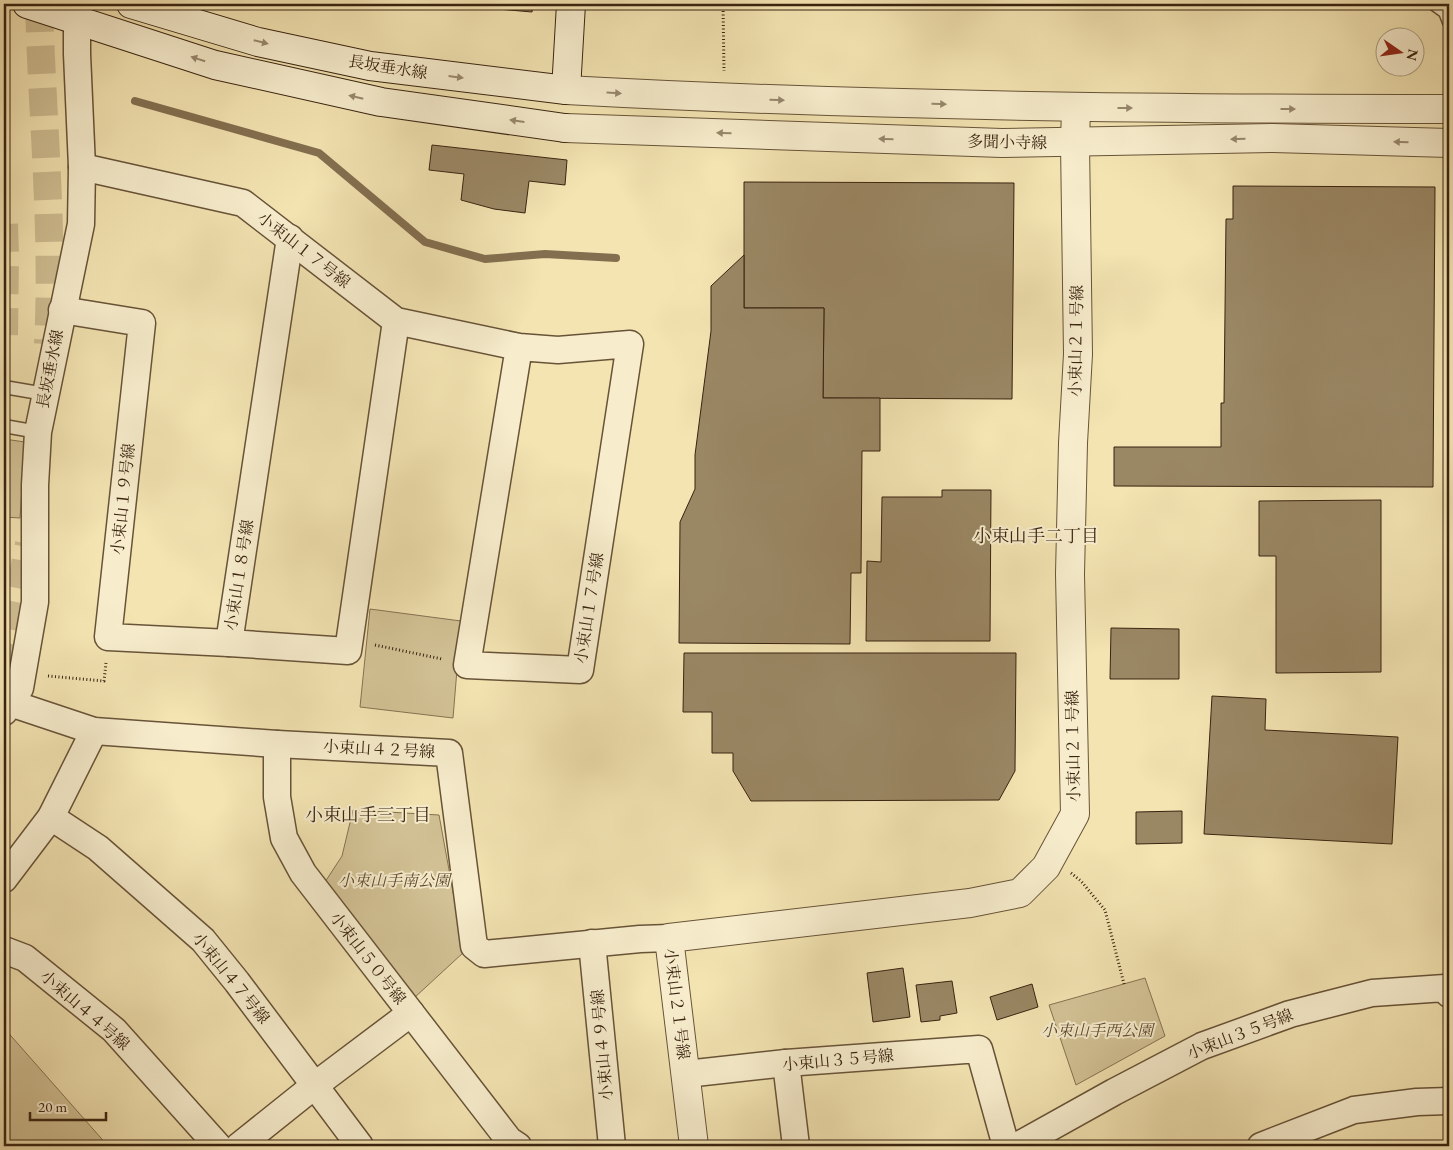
<svg xmlns="http://www.w3.org/2000/svg" width="1453" height="1150" font-family="'EB Garamond','Noto Serif JP',serif">
<style>
.green{fill:#d3c396;stroke:#867353}
.lines{fill:none;stroke-linecap:round;stroke-linejoin:round}
.stream{stroke:#836f50;stroke-width:8}
.building{fill:#9a8764;stroke:#392310}
.motorway-tunnel{stroke:#cebd92;stroke-width:28;stroke-dasharray:28 14;stroke-linecap:butt}
.service-casing{stroke:#685338;stroke-width:15}
.minor-casing{stroke:#685338;stroke-width:29}
.tertiary-casing{stroke:#685338;stroke-width:30}
.secondary-casing{stroke:#392310;stroke-width:30}
.path{stroke:#392310;stroke-width:3;stroke-dasharray:1 2.5;stroke-linecap:butt}
.service{stroke:#f7edcd;stroke-width:12}
.minor{stroke:#f7edcd;stroke-width:26}
.tertiary{stroke:#f7edcd;stroke-width:28}
.secondary{stroke:#f7edcd;stroke-width:28}
.oneway{fill:#98886e}
.labels{text-anchor:middle;dominant-baseline:central;stroke-width:4;stroke-linejoin:round;paint-order:stroke}
.street-label{font-size:16px;fill:#392310;stroke:#f7edcd}
.park-label{font-size:16px;font-style:italic;fill:#604b32;stroke:#f7edcd}
.neighbourhood-label{font-size:18px;fill:#392310;stroke:#f7edcd}
</style>
<rect width="100%" height="100%" fill="#f3e4b2"/>
<filter id="stains"><feTurbulence type="fractalNoise" baseFrequency=".004" numOctaves="4"/><feColorMatrix values="0 0 0 0 .2 0 0 0 0 .09 0 0 0 0 .02 0 0 0 .5 -.17"/></filter>
<radialGradient id="worn" r=".72"><stop offset=".6" stop-color="#630" stop-opacity="0"/><stop offset="1" stop-color="#630" stop-opacity=".3"/></radialGradient>
<g class="green">
<path d="M4,439l21,3 -5,76 -16,-1z"/>
<path d="M370,609l91,12 -8,97 -93,-11z"/>
<path d="M353,810l86,5 25,137 -50,46 -89,-116 17,-26z"/>
<path d="M1145,978l20,58 -89,49 -27,-80z"/>
<path d="M4,1028l104,118h-104z"/>
</g>
<g class="lines">
<path class="stream" d="M135,101l184,52 106,89 60,17 60,-5 71,4"/>
</g>
<g class="building">
<path d="M441,4h92l-1,8z"/>
<path d="M432,145l135,15 -2,25 -36,-4 -4,32 -31,-4 -33,-9 3,-26 -35,-4z"/>
<path d="M744,182l270,1 -2,216 -189,-1 1,-90h-80z"/>
<path d="M1233,186l202,1 -2,300 -319,-1v-39h107v-44h3l2,-184h7z"/>
<path d="M744,255v53h80l-1,90h57v53h-18l-1,122h-10l-1,71 -171,-1 1,-121 15,-33v-34l16,-124v-45z"/>
<path d="M942,490h49l-1,151h-124l1,-80 14,1 1,-65h60z"/>
<path d="M1381,500v172l-105,1v-117h-17v-55z"/>
<path d="M1111,628l68,1v50h-69z"/>
<path d="M684,653h332l-1,118 -16,29 -248,1 -18,-30v-18h-21v-41h-29z"/>
<path d="M1212,696l54,3 -1,31 133,7 -6,107 -188,-10z"/>
<path d="M1182,811v32l-46,1v-32z"/>
<path d="M903,968l7,49 -37,5 -6,-49z"/>
<path d="M952,981l5,32 -17,3v4l-19,2 -5,-37z"/>
<path d="M1032,984l6,23 -41,13 -7,-23z"/>
</g>
<g class="lines">
<g class="motorway-tunnel">
<path d="M39,4c3,113 15,227 9,340"/>
<path d="M4,224l1,30 -1,81"/>
<path d="M4,671l25,-127"/>
</g>
<defs>
<g id="service">
<path d="M1434,4l11,8 4,10"/>
<path d="M4,387l41,7"/>
<path d="M4,426l34,6"/>
</g>
<g id="minor">
<path d="M82,167l161,36 153,118 123,26 39,3 72,-6 -50,326 -113,-5 52,-318"/>
<path d="M290,238l-61,405 119,8 48,-330"/>
<path d="M62,310l80,13 -34,314 121,6"/>
<path d="M10,703l84,28 183,13 172,9 25,193 10,8 156,-15 29,-1"/>
<path d="M4,712l16,-24 15,-86v-117l3,-53 43,-208 1,-57 -5,-113v-33"/>
<path d="M277,744v53l7,41 19,35 206,267 9,6"/>
<path d="M51,817l47,31 105,92 34,42 123,164"/>
<path d="M4,879l47,-62 43,-86"/>
<path d="M592,943l20,203"/>
<path d="M4,950l21,8 89,72 104,116"/>
<path d="M786,1063l10,83"/>
<path d="M686,1074l100,-11 193,-14 27,97"/>
<path d="M239,1146l75,-60 97,-73"/>
<path d="M1017,1146l97,-54 88,-46 88,-32 82,-21 73,-5 4,6"/>
<path d="M1261,1146l93,-36 63,-8 32,-1"/>
</g>
<g id="tertiary">
<path d="M566,90c294,16 588,19 883,19"/>
<path d="M565,128l437,15 271,-5 176,5"/>
<path d="M694,1146l-25,-208 301,-35 50,-10 26,-26 29,-53 -5,-240 3,-131 5,-89 -3,-211 1,-35"/>
</g>
<g id="secondary">
<path d="M27,4l188,61 166,37 184,26"/>
<path d="M131,4l127,38 112,24 196,24 5,-86"/>
</g>
</defs>
<use href="#service" class="service-casing"/>
<use href="#minor" class="minor-casing"/>
<use href="#tertiary" class="tertiary-casing"/>
<use href="#secondary" class="secondary-casing"/>
<g class="path">
<path d="M723,4l1,67"/>
<path d="M375,645l67,14"/>
<path d="M48,676l56,5 2,-18"/>
<path d="M1071,873l10,8 24,29 19,74"/>
</g>
<use href="#service" class="service"/>
<use href="#minor" class="minor"/>
<use href="#tertiary" class="tertiary"/>
<use href="#secondary" class="secondary"/>
</g>
<defs><path id="oneway-solid" d="M-6-.8H1V-3.2L6.5 0L1 3.2V.8H-6Z" transform="scale(1.25)"/></defs>
<g class="oneway">
<use href="#oneway-solid" transform="translate(261 42) rotate(14)"/>
<use href="#oneway-solid" transform="translate(198 59) rotate(-162)"/>
<use href="#oneway-solid" transform="translate(456 77) rotate(7)"/>
<use href="#oneway-solid" transform="translate(614 93) rotate(3)"/>
<use href="#oneway-solid" transform="translate(356 97) rotate(-167)"/>
<use href="#oneway-solid" transform="translate(777 100) rotate(1)"/>
<use href="#oneway-solid" transform="translate(939 104) rotate(1)"/>
<use href="#oneway-solid" transform="translate(1125 108)"/>
<use href="#oneway-solid" transform="translate(1288 109)"/>
<use href="#oneway-solid" transform="translate(517 121) rotate(-172)"/>
<use href="#oneway-solid" transform="translate(724 133) rotate(-178)"/>
<use href="#oneway-solid" transform="translate(886 139) rotate(-178)"/>
<use href="#oneway-solid" transform="translate(1238 139) rotate(179)"/>
<use href="#oneway-solid" transform="translate(1401 142) rotate(-178)"/>
</g>
<g class="labels">
<g class="street-label">
<text transform="translate(388 67) rotate(9)">長坂垂水線</text>
<text transform="translate(1007 142) rotate(1)">多聞小寺線</text>
<text transform="translate(304 250) rotate(38)">小束山１７号線</text>
<text transform="translate(1076 341) rotate(-89)">小束山２１号線</text>
<text transform="translate(50 369) rotate(-79)">長坂垂水線</text>
<text transform="translate(123 499) rotate(-84)">小束山１９号線</text>
<text transform="translate(239 575) rotate(-81)">小束山１８号線</text>
<text transform="translate(589 608) rotate(-81)">小束山１７号線</text>
<text transform="translate(1073 746) rotate(-91)">小束山２１号線</text>
<text transform="translate(379 749) rotate(3)">小束山４２号線</text>
<text transform="translate(368 958) rotate(52)">小束山５０号線</text>
<text transform="translate(231 978) rotate(51)">小束山４７号線</text>
<text transform="translate(677 1004) rotate(83)">小束山２１号線</text>
<text transform="translate(85 1010) rotate(41)">小束山４４号線</text>
<text transform="translate(1240 1034) rotate(-21)">小束山３５号線</text>
<text transform="translate(602 1045) rotate(-95)">小束山４９号線</text>
<text transform="translate(838 1060) rotate(-5)">小束山３５号線</text>
</g>
<g class="park-label">
<text x="394" y="880">小束山手南公園</text>
<text x="1097" y="1030">小束山手西公園</text>
</g>
<g class="neighbourhood-label">
<text x="1036" y="535">小束山手二丁目</text>
<text x="368" y="814">小束山手三丁目</text>
</g>
</g>
<rect width="1453" height="1150" fill="none" stroke="#f3e4b2" stroke-width="20"/>
<rect x="5" y="5" width="1443" height="1140" fill="none" stroke="#392310" stroke-width="2.5"/>
<rect x="10" y="10" width="1433" height="1130" fill="none" stroke="#392310"/>
<g transform="translate(1400 52) rotate(103)"><circle r="24" fill="#f7edcd" stroke="#ab9c81"/>
<path d="M0-4L9 19L0 12L-9 19Z" fill="#8f2418"/>
<text y="-8" font-size="14" font-weight="bold" text-anchor="middle" fill="#392310">N</text>
</g>
<path d="M30 1112v8h76v-8" fill="none" stroke="#392310" stroke-width="2.5"/>
<text x="38" y="1112" font-size="15" fill="#392310" stroke="#f7edcd" stroke-width="4" paint-order="stroke">20 m</text>
<rect width="100%" height="100%" filter="url(#stains)"/>
<rect width="100%" height="100%" fill="url(#worn)"/>
</svg>
